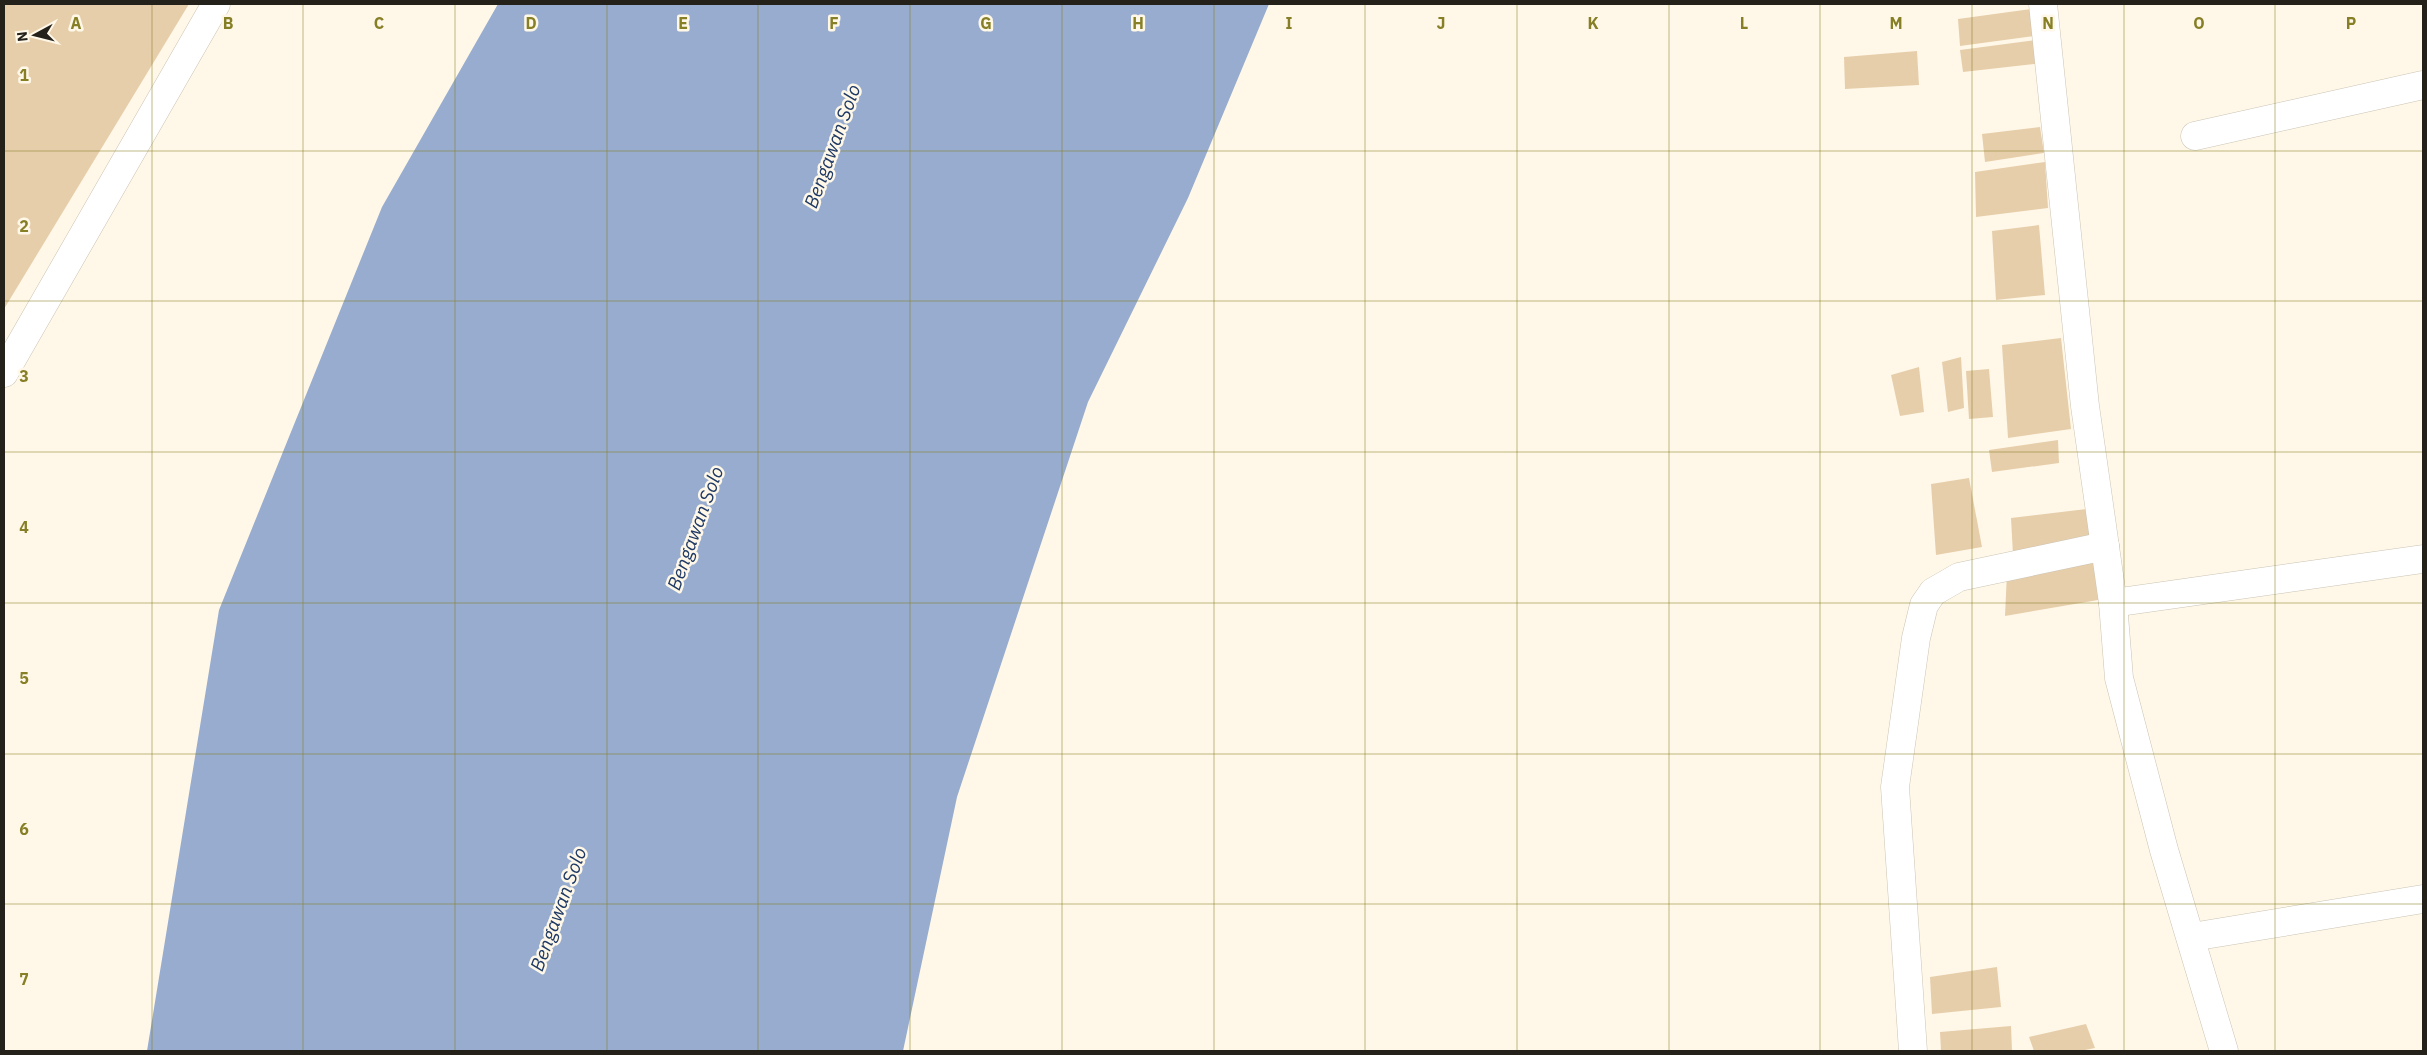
<svg xmlns="http://www.w3.org/2000/svg" width="2427" height="1055" font-family="'IBM Plex Sans',sans-serif">
<style>
.water{fill:#97acce}
.building{fill:#e7ceab}
.lines{fill:none;stroke-linecap:round;stroke-linejoin:round}
.street-casing{stroke:#cbc4b5;stroke-width:29}
.street{stroke:#fff;stroke-width:28}
.grid{fill:none;stroke:#867f26;stroke-width:1;stroke-opacity:0.55}
.labels{text-anchor:middle;dominant-baseline:central;stroke-width:5;stroke-linejoin:round;paint-order:stroke}
.water-label{font-size:19px;font-style:italic;fill:#1e3965;stroke:#fff8e8}
.grid-label{font-size:16px;text-anchor:middle;font-weight:bold;fill:#867f26;stroke:#fff8e8;stroke-width:5;stroke-linejoin:round;paint-order:stroke}
</style>
<rect width="100%" height="100%" fill="#fff8e8"/>
<path class="water" d="M498,4h771l-81,194 -100,204 -131,395 -54,254h-756l72,-441 163,-403z"/>
<g class="building">
<path d="M4,4h185l-185,305z"/>
<path d="M2031,9l3,27 -74,10 -2,-27z"/>
<path d="M2035,40v24l-72,8 -3,-22z"/>
<path d="M1917,51l2,34 -74,4 -1,-32z"/>
<path d="M2040,127l4,26 -59,9 -3,-28z"/>
<path d="M2045,162l3,46 -72,9 -1,-45z"/>
<path d="M2039,225l6,70 -49,5 -4,-69z"/>
<path d="M2061,338l10,91 -63,9 -6,-93z"/>
<path d="M1961,357l3,51 -16,4 -6,-50z"/>
<path d="M1919,367l5,45 -24,4 -9,-41z"/>
<path d="M1989,369l4,48 -24,2 -3,-48z"/>
<path d="M2058,440l1,23 -67,9 -3,-22z"/>
<path d="M1969,478l13,69 -46,8 -5,-71z"/>
<path d="M2095,508l1,38 -83,9 -2,-37z"/>
<path d="M2100,556l4,43 -99,17 2,-44z"/>
<path d="M1997,967l4,40 -69,7 -2,-37z"/>
<path d="M2086,1024l9,24 -15,3h-46l-5,-14z"/>
<path d="M2011,1026l1,25h-71l-1,-19z"/>
</g>
<g class="lines">
<defs>
<g id="street">
<path d="M2043,4l42,402 28,197 6,75 45,172 60,201"/>
<path d="M2195,136l228,-51"/>
<path d="M4,373l212,-369"/>
<path d="M2113,603l310,-44"/>
<path d="M2192,937l231,-38"/>
<path d="M1913,1051l-18,-264 21,-149 8,-33 9,-13 26,-15 146,-31"/>
</g>
</defs>
<use href="#street" class="street-casing"/>
<use href="#street" class="street"/>
</g>
<path class="grid" d="M152,4v1047M303,4v1047M455,4v1047M607,4v1047M758,4v1047M910,4v1047M1062,4v1047M1214,4v1047M1365,4v1047M1517,4v1047M1669,4v1047M1820,4v1047M1972,4v1047M2124,4v1047M2275,4v1047M4,151h2419M4,301h2419M4,452h2419M4,603h2419M4,754h2419M4,904h2419"/>
<g class="labels">
<g class="water-label">
<text transform="translate(832 146) rotate(-70)">Bengawan Solo</text>
<text transform="translate(695 528) rotate(-70)">Bengawan Solo</text>
<text transform="translate(558 909) rotate(-70)">Bengawan Solo</text>
</g>
</g>
<g class="grid-label">
<text x="76" y="29">A</text>
<text x="228" y="29">B</text>
<text x="379" y="29">C</text>
<text x="531" y="29">D</text>
<text x="683" y="29">E</text>
<text x="834" y="29">F</text>
<text x="986" y="29">G</text>
<text x="1138" y="29">H</text>
<text x="1289" y="29">I</text>
<text x="1441" y="29">J</text>
<text x="1593" y="29">K</text>
<text x="1744" y="29">L</text>
<text x="1896" y="29">M</text>
<text x="2048" y="29">N</text>
<text x="2199" y="29">O</text>
<text x="2351" y="29">P</text>
<text x="24" y="81">1</text>
<text x="24" y="232">2</text>
<text x="24" y="382">3</text>
<text x="24" y="533">4</text>
<text x="24" y="684">5</text>
<text x="24" y="835">6</text>
<text x="24" y="985">7</text>
</g>
<rect width="2427" height="1055" fill="none" stroke="#24211b" stroke-width="10"/>
<g transform="translate(35 35) rotate(263)" stroke="#fff8e8" stroke-width="4" paint-order="stroke">
<path d="M0-4L9 19L0 12L-9 19Z" fill="#24211b"/>
<text y="-8" font-size="14" font-weight="bold" text-anchor="middle" fill="#24211b">N</text>
</g>
</svg>
